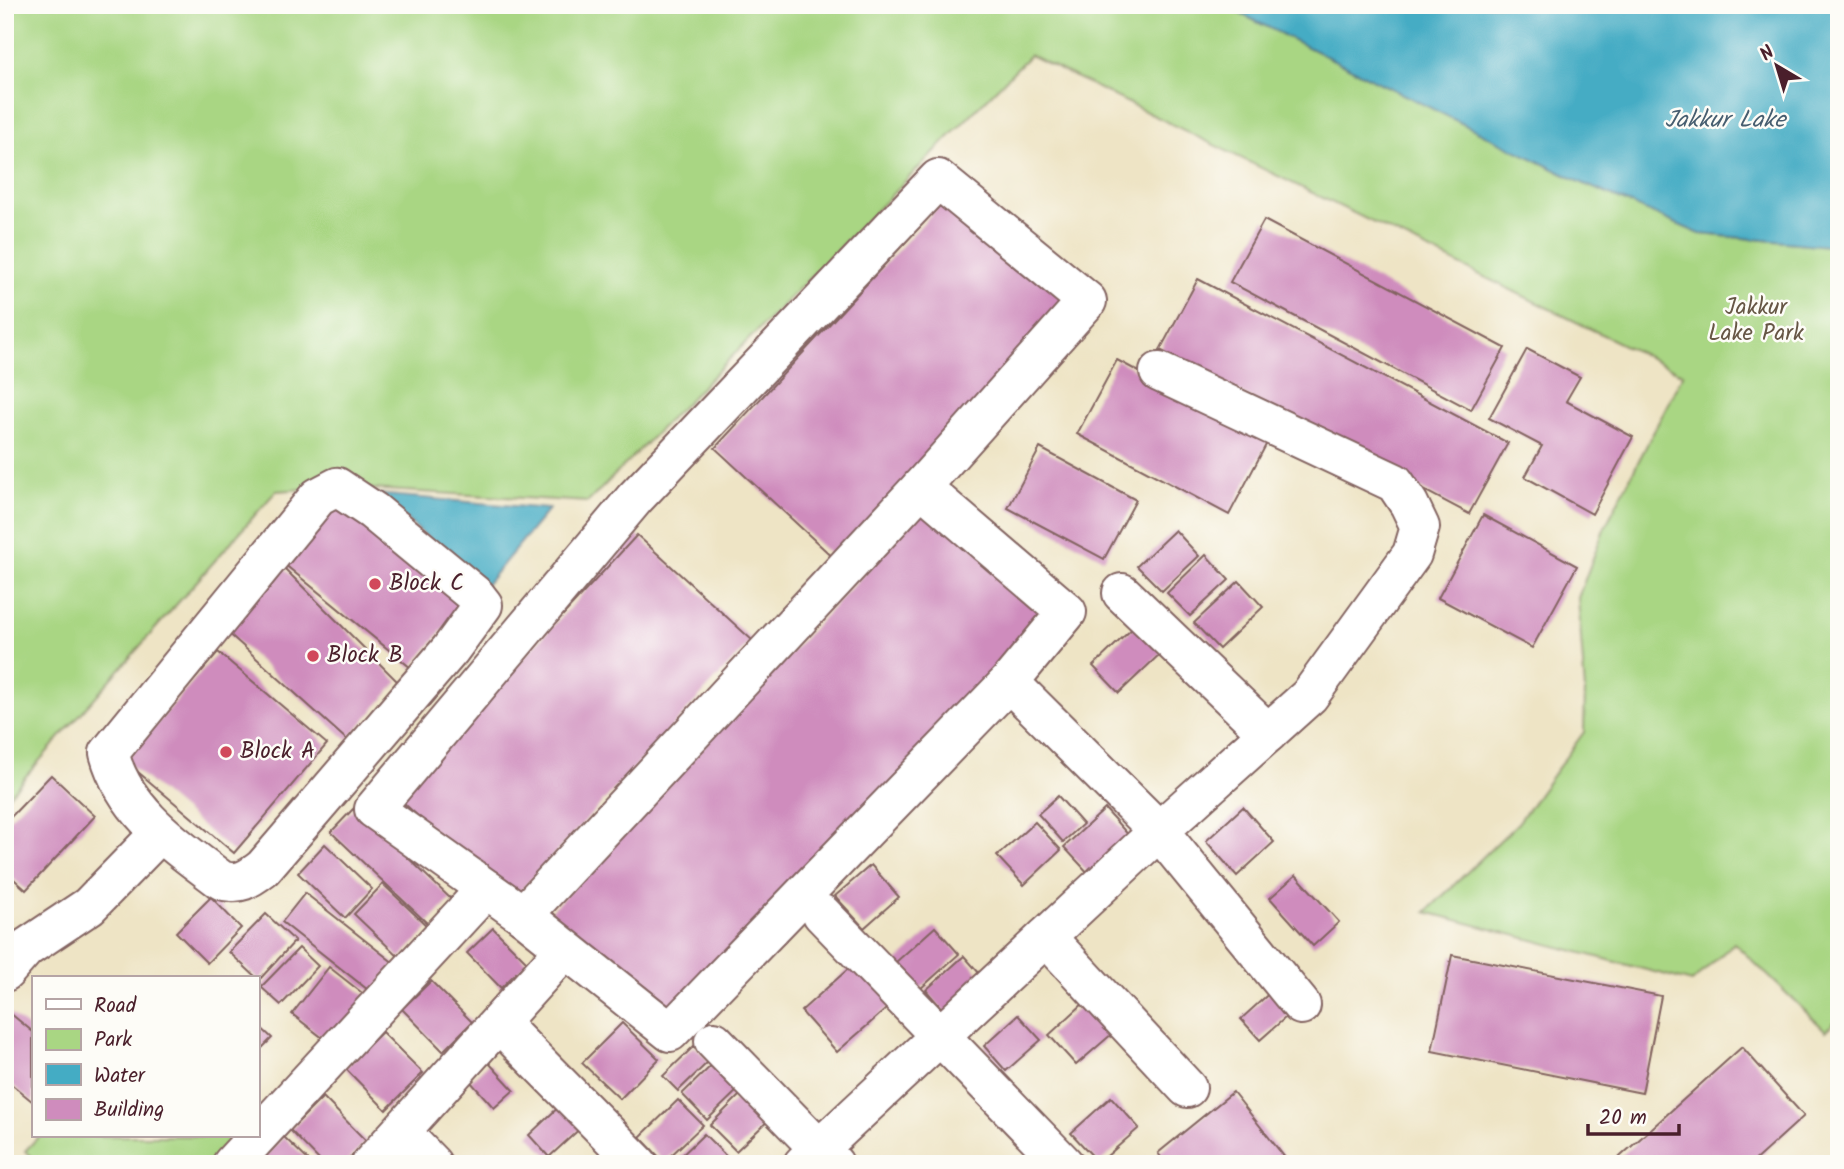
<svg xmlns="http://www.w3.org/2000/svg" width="1844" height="1169" font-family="Kalam,sans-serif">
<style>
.green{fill:#a9d683;stroke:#7a7a57;stroke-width:2}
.water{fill:#44acc4;stroke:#476678;stroke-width:2}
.building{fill:#cf8cbd}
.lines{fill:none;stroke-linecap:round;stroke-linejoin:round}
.minor-casing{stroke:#836461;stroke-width:42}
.minor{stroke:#fff;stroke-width:38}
.poi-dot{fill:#d1495b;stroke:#fdfcf7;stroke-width:2.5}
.labels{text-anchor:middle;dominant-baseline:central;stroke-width:5;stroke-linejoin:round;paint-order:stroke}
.park-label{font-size:23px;fill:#665645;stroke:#fdfcf7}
.poi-label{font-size:23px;fill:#4a1f2b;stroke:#fdfcf7;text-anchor:start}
.water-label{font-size:24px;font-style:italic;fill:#475e70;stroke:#fdfcf7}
</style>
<rect width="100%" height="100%" fill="#fdfcf7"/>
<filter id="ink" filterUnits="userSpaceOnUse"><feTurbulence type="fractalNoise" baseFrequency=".0143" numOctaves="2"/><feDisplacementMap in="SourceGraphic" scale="14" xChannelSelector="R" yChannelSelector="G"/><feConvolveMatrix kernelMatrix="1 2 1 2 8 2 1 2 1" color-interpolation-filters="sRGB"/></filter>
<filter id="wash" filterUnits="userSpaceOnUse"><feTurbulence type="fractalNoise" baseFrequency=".00686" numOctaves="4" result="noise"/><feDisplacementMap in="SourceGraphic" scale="28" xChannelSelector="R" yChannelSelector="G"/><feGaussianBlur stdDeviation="1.57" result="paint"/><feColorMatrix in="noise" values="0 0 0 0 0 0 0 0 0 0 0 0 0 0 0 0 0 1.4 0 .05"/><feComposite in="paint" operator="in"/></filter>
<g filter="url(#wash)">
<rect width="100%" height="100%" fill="#eee4c5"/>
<g class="green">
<path d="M5,5h1218l357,177 120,52 139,13v771l-13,13 -92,-88 -42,39 -266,-70 92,-89 66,-91 1,-41 -7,-93 26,-69 79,-155 -653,-319 -442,447 -251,-15 -61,4 -271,309z"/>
<path d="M39,1136h201l-26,28h-175l-14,-13z"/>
</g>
<g class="water">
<path d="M1223,5h616v242l-139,-13 -120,-52z"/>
<path d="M376,494l173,15 -64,77z"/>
</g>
<g id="blocks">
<g class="building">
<path d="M950,194l122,113 -235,254 -122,-113z"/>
<path d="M1264,220l241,128 -34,62 -241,-128z"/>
<path d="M1198,279l310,164 -39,71 -309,-164z"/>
<path d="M1527,349l53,28 -14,24 67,36 -41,77 -67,-37 17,-31 -53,-28z"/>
<path d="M1117,360l151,81 -39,74 -152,-81z"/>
<path d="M1040,448l96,52 -32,59 -96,-51z"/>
<path d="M342,493l121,112 -52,63 -128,-105z"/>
<path d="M928,505l120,111 -376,406 -121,-111z"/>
<path d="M1483,515l94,51 -45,82 -94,-50z"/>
<path d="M1175,530l24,26 -37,35 -25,-25z"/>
<path d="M637,535l115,105 -241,261 -115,-105z"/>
<path d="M1206,555l23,25 -39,36 -23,-23z"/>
<path d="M281,565l117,117 -51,58 -122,-110z"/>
<path d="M1239,581l24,26 -44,42 -25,-26z"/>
<path d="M1136,625l26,27 -43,41 -26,-27z"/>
<path d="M218,652l109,92 -93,109 -109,-92z"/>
<path d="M51,775l44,41 -69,74 -21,-19v-48z"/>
<path d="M1058,796l25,28 -20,18 -25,-28z"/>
<path d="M355,807l96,92 -23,25 -97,-92z"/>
<path d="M1243,807l31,35 -37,34 -31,-35z"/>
<path d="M1105,809l27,30 -41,37 -27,-29z"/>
<path d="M1035,822l26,28 -37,35 -27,-29z"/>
<path d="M325,844l47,45 -27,29 -47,-45z"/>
<path d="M871,865l28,32 -35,31 -29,-32z"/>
<path d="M1296,875l43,47 -26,24 -43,-48z"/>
<path d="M383,884l46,44 -29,30 -46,-44z"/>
<path d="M305,893l90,71 -23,29 -90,-71z"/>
<path d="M211,897l30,31 -34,35 -31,-31z"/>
<path d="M266,914l29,27 -36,39 -30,-28z"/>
<path d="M935,927l24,27 -39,35 -24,-27z"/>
<path d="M493,928l34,34 -26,26 -34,-35z"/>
<path d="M299,948l19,18 -37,39 -20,-18z"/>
<path d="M1452,955l209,41 -19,97 -210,-42z"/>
<path d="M964,956l24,27 -39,34 -23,-27z"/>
<path d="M856,962l37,41 -56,49 -36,-41z"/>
<path d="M329,967l42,33 -38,46 -41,-32z"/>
<path d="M431,981l41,41 -29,29 -41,-42z"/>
<path d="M1274,989l19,22 -33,29 -19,-21z"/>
<path d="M1085,1002l28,31 -37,32 -27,-30z"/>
<path d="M5,1009l28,23v70l-28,-23z"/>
<path d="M1018,1015l23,25 -35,31 -22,-25z"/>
<path d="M622,1023l37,36 -39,40 -38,-36z"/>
<path d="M257,1024l15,14 -15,15z"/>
<path d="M382,1032l41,41 -37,37 -41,-42z"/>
<path d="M694,1046l15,15 -31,30 -15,-15z"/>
<path d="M1742,1047l62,69 -53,48h-139z"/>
<path d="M718,1059l25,26 -36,35 -25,-26z"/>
<path d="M489,1063l25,27 -20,18 -24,-27z"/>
<path d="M745,1090l27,27 -36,34 -26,-26z"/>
<path d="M1233,1092l57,72h-124l-8,-11z"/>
<path d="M323,1097l43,44 -22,23h-21l-33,-34z"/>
<path d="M1111,1097l28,31 -40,35 -28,-30z"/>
<path d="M678,1100l25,25 -39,37 -24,-25z"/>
<path d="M564,1102l20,23 -35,32 -20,-22z"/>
<path d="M704,1134l26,26 -3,4h-54z"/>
<path d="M284,1137l26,25 -2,2h-44l-4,-3z"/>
</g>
</g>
</g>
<g filter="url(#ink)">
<use href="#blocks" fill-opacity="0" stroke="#836461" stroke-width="2"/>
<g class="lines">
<defs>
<g id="minor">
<path d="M337,487l36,24 103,85 7,9 -33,45 -187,218c-14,11 -25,18 -42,12 -46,-35 -96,-68 -112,-127l209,-256z"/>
<path d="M1122,593l146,140"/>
<path d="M1009,682l-339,350 -147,-117 -149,-106 261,-311 303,-319 149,122 -166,186 146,125 -58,70 150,149 142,174"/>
<path d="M822,914l242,250"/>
<path d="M523,915l398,-428"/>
<path d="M1046,937l141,151"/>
<path d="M5,972l21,-24 63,-42 71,-73"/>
<path d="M499,1023l139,141"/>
<path d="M714,1041l120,123"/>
<path d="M401,1132l31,32"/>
<path d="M232,1164l254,-275"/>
<path d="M371,1164l194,-215"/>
<path d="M803,1164l356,-333 150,-135 103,-142 8,-27 -11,-23 -14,-21 -236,-111"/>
</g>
</defs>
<use href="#minor" class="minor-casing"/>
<use href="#minor" class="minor"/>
</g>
</g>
<g class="poi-dot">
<circle cx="375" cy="584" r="7"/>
<circle cx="313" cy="656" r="7"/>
<circle cx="226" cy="752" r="7"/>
</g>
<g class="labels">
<g class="park-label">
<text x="1756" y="308">Jakkur<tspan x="1756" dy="26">Lake Park</tspan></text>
</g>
<g class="poi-label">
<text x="389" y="584">Block C</text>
<text x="327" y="656">Block B</text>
<text x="240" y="752">Block A</text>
</g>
<g class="water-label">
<text x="1725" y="120">Jakkur Lake</text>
</g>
</g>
<rect width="1844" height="1169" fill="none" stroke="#fdfcf7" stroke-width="28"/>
<rect x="32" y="976" width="228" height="161" fill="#fdfcf7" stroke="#b5a4a5" stroke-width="2"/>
<rect x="46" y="999" width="35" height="10" fill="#ffffff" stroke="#b5a4a5" stroke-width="2"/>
<text x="94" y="1012" font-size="21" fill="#4a1f2b">Road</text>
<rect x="46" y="1029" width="35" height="21" fill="#a9d683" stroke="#b5a4a5" stroke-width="2"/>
<text x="94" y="1046" font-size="21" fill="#4a1f2b">Park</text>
<rect x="46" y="1064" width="35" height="21" fill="#44acc4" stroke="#b5a4a5" stroke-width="2"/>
<text x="94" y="1082" font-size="21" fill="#4a1f2b">Water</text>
<rect x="46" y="1099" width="35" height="21" fill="#cf8cbd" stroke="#b5a4a5" stroke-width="2"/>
<text x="94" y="1116" font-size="21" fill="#4a1f2b">Building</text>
<g transform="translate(1777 66) rotate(322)" stroke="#fdfcf7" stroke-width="5" paint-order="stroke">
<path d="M0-5L12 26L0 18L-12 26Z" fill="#4a1f2b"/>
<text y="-10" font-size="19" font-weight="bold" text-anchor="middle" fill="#4a1f2b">N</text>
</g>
<path d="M1588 1124v10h91v-10" fill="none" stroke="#4a1f2b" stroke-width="3.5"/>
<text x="1599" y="1124" font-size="21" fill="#4a1f2b" stroke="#fdfcf7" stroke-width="5" paint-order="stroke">20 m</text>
</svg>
